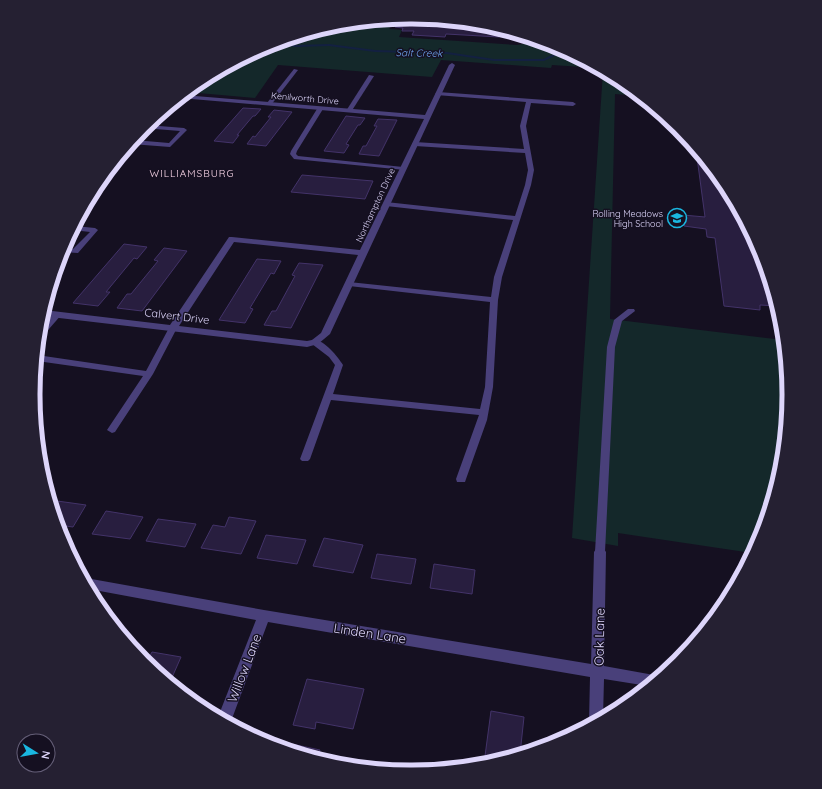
<svg xmlns="http://www.w3.org/2000/svg" width="822" height="789" font-family="Quicksand,sans-serif">
<style>
.green{fill:#14282a}
.lines{fill:none;stroke-linecap:round;stroke-linejoin:round}
.stream{fill:#132041;fill-rule:evenodd}
.building{fill:#281e3f;stroke:#433369}
.service{fill:#49407a;fill-rule:evenodd}
.minor{fill:#49407a;fill-rule:evenodd}
.labels{text-anchor:middle;dominant-baseline:central;stroke-width:3;stroke-linejoin:round;paint-order:stroke}
.far-street-label{font-size:9px;fill:#ddd5fa;stroke:#151021}
.far-poi-label{font-size:9px;fill:#ddd5fa;stroke:#151021;text-anchor:end}
.far-water-label{font-size:10px;font-style:italic;fill:#6fa5ee;stroke:#151021}
.far-neighbourhood-label{font-size:10px;letter-spacing:1px;fill:#fad6e9;stroke:#151021}
.street-label{font-size:11px;fill:#ddd5fa;stroke:#151021}
.near-street-label{font-size:13px;fill:#ddd5fa;stroke:#151021}
.rim{fill:none;stroke:#ddd5fa;stroke-width:5}
</style>
<rect width="100%" height="100%" fill="#151021"/>
<g class="green">
<path d="M357,22l35,3 -3,4 13,1 -3,7 118,8 24,-4 15,5 42,22 -46,-3 -1,3 -110,-8 -9,17 -154,-12 -23,33 -68,-6c42,-34 116,-64 170,-70z"/>
<path d="M603,71l18,10 18,15 -24,-2 -5,225 173,21 5,55 -7,73 -21,71 -8,14 -134,-20v13l-46,-8z"/>
</g>
<g class="lines">
<path class="stream" d="M274,43l22,2 33,-1 46,6 72,2 47,7h49l20,-9 2,1 -21,10h-50l-47,-7 -72,-2 -46,-6 -33,1 -25,-3z"/>
</g>
<g class="building">
<path d="M411,17l74,7 36,11 -22,-1v3l-53,-3 -1,3 -33,-2 2,-4h-12l1,-3 -8,-1 1,-2 -10,-1 3,-5z"/>
<path d="M243,108l18,1 -6,7h-2l-16,19h2l-6,8 -19,-2z"/>
<path d="M274,110l18,2 -26,34 -19,-2 6,-8 2,1 16,-20h-3z"/>
<path d="M346,116l19,2 -5,7h-2l-12,19 3,1 -5,8 -20,-2z"/>
<path d="M378,119l19,1 -18,36 -20,-2 4,-8h3l11,-20h-3z"/>
<path d="M696,150l29,35 35,65 17,56 -17,-1v5l-36,-4 -9,-68 -8,-1 -1,-8 -22,-3 -1,-11 22,2z"/>
<path d="M302,175l71,6 -8,18 -74,-7z"/>
<path d="M124,244l23,3 -10,12 -3,-1 -28,34h4l-12,14 -25,-3z"/>
<path d="M164,248l23,3 -45,60 -25,-3 10,-14h4l27,-33 -4,-1z"/>
<path d="M257,259l24,2 -7,13 -3,-1 -21,35 3,1 -8,14 -26,-3z"/>
<path d="M299,263l24,2 -32,63 -27,-3 8,-14h4l19,-35 -3,-1z"/>
<path d="M50,500l36,5 -13,22 -15,-2z"/>
<path d="M106,511l37,6 -13,22 -38,-5z"/>
<path d="M229,517l27,4 -15,33 -40,-6 12,-23 12,2z"/>
<path d="M158,519l38,5 -11,23 -39,-6z"/>
<path d="M266,535l40,5 -9,24 -40,-6z"/>
<path d="M324,538l39,7 -10,28 -40,-7z"/>
<path d="M377,554l39,5 -5,25 -40,-6z"/>
<path d="M434,564l41,6 -3,24 -42,-6z"/>
<path d="M152,652l29,5 -11,25 -24,-19z"/>
<path d="M307,679l57,10 -11,40 -37,-7 -1,7 -22,-4z"/>
<path d="M491,711l33,6 -4,37 -18,5 -17,-3z"/>
<path d="M287,743l33,7 -3,9 -32,-10z"/>
</g>
<g class="lines">
<g class="service">
<path d="M294,69l4,1 -27,35h-4v-2z"/>
<path d="M369,75l5,1 -23,36h-4l-1,-1z"/>
<path d="M438,92l135,10 3,2 -3,2 -42,-3 -5,23 8,44 -3,15 -29,92 -4,23 -5,87 -6,33 -21,59 -1,3h-8l-1,-3 23,-64 -148,-15 -21,59 -2,2h-6l-2,-2 35,-94 -6,-8 -17,-13 -1,-2 1,-2c11,-2 26,17 31,25l-10,29 147,15 5,-22 5,-85 -141,-16 -4,-2 4,-2 142,15 3,-20 19,-57 -127,-14 -3,-2 3,-2 129,14 10,-31 3,-15 -3,-17 -110,-7 -3,-2 3,-2 109,7 -4,-23 6,-24 -90,-7 -1,-1z"/>
<path d="M320,107l3,2 -26,42 -1,3 2,2 105,11 2,1v2l-111,-11 -4,-5 1,-3 26,-42z"/>
<path d="M147,125l37,3 3,2 -17,17 -39,-3 3,-4 35,3 11,-12 -37,-3z"/>
<path d="M75,226l20,2 3,2 -20,23 -16,-1 1,-4 10,1 17,-17 -17,-2z"/>
<path d="M628,309h6l1,2 -13,10 -7,26 -10,205 -1,3 -4,1 -4,-1 -1,-3 12,-205 7,-27z"/>
<path d="M55,312h3l4,2 -20,23h-3l1,-8z"/>
<path d="M170,326h3l4,2 -24,46 -38,58 -3,1 -5,-3 36,-54 -106,-15v-6l109,16z"/>
</g>
<g class="minor">
<path d="M452,63l3,2 -125,269 -12,10 -11,3 -265,-31 2,-6 126,15 59,-88h3l128,13 64,-131 -244,-21 3,-3 242,20 24,-50zM234,242l124,13 -37,78 -9,7 -5,1 -128,-15z"/>
<path d="M600,547l4,2 2,3 -2,114 50,9 5,2 -11,9 -44,-7 -1,39 -13,7 -1,-3 1,-45 -322,-55 -38,102 -12,-7 38,-97 -167,-31 -6,-10 3,-1 178,32 327,54 3,-112 2,-3z"/>
</g>
</g>
<defs>
<symbol id="school-ring" viewBox="-11 -11 22 22"><circle r="9.5" fill="#151021" stroke="#1ab7e0" stroke-width="1.5"/><path d="M0-5L7-2L0 1L-7-2ZM-4 1L0 2.5L4 1V4Q0 6-4 4Z" fill="#1ab7e0"/></symbol>
</defs>
<g fill-rule="evenodd">
<use href="#school-ring" x="666" y="207" width="22" height="22"/>
</g>
<g class="labels">
<g class="far-street-label">
<text transform="translate(305 98) rotate(5)">Kenilworth Drive</text>
<text transform="translate(375 205) rotate(-65)">Northampton Drive</text>
</g>
<g class="far-poi-label">
<text x="663" y="213">Rolling Meadows<tspan x="663" dy="10">High School</tspan></text>
</g>
<g class="far-water-label">
<text transform="translate(419 53) rotate(1)">Salt Creek</text>
</g>
<g class="far-neighbourhood-label">
<text x="192" y="173">WILLIAMSBURG</text>
</g>
<g class="street-label">
<text transform="translate(177 316) rotate(7)">Calvert Drive</text>
</g>
<g class="near-street-label">
<text transform="translate(370 633) rotate(9)">Linden Lane</text>
<text transform="translate(599 637) rotate(-89)">Oak Lane</text>
<text transform="translate(244 668) rotate(-69)">Willow Lane</text>
</g>
</g>
<path d="M0 0H822V789H0ZM410 24H412A370 370 0 0 1 782 394V395A370 370 0 0 1 412 765H410A370 370 0 0 1 40 395V394A370 370 0 0 1 410 24Z" fill="#252032" fill-rule="evenodd"/>
<path class="rim" d="M410 24H412A370 370 0 0 1 782 394V395A370 370 0 0 1 412 765H410A370 370 0 0 1 40 395V394A370 370 0 0 1 410 24Z"/>
<g transform="translate(36 753) rotate(101)"><circle r="19" fill="#151021" stroke="#655f78"/>
<path d="M0-3L7 15L0 10L-7 15Z" fill="#1ab7e0"/>
<text y="-6" font-size="11" font-weight="bold" text-anchor="middle" fill="#ddd5fa">N</text>
</g>
</svg>
